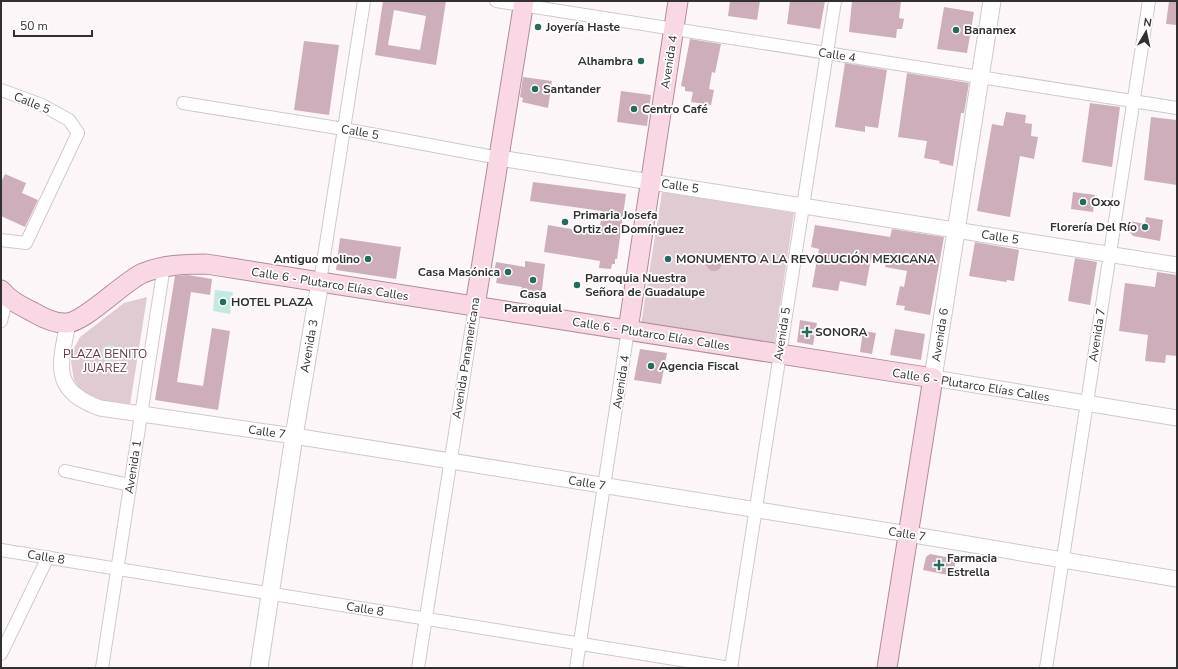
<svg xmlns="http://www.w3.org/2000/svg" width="1178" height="669" font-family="'Nunito Sans',sans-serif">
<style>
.green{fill:#e0cbd3}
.water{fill:#c5e9e0}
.building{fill:#ceaebb;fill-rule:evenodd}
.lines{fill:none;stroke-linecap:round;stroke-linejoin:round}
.minor-casing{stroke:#cfc9cb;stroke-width:14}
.tertiary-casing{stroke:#cfc9cb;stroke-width:17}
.secondary-casing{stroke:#cfc9cb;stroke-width:19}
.primary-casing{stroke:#b18c9b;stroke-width:21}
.minor{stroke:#fff;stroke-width:12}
.tertiary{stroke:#fff;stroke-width:15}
.secondary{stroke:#fff;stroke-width:17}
.primary{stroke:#f9d7e5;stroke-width:19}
.poi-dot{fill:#256a5e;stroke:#fff;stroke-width:1.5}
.labels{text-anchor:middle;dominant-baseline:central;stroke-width:3.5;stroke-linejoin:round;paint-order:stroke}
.poi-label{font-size:12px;font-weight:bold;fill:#323030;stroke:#fff;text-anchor:start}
.street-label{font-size:12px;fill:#323030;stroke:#fff}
.park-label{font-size:12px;fill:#63364a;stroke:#fff}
</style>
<rect width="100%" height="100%" fill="#fcf6f8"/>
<g class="green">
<path d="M662,192l132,21 -20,132 -133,-21z"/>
<path d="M147,297l-17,108 -12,1 -33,-11 -11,-15 -3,-18 2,-12 7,-13 44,-34z"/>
</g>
<g class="water">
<path d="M215,290l18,2 -3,22 -17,-3z"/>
<circle cx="110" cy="353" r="8"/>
</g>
<g class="building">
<path d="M383,1h63l-10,64 -61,-10zM394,10l32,6 -6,34 -32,-5z"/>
<path d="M730,1h30l-3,19 -29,-4z"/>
<path d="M790,1h35l-5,28 -33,-5z"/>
<path d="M852,1h49l-2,17 5,1 -2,10h-5l-1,9 -47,-6z"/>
<path d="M1169,1h8v24l-11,-1z"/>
<path d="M944,7l30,5 -7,41 -30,-4z"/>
<path d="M690,39l31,5 -6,29 -3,-1 -3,17 5,1 -3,15 -20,-3 2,-10 -8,-1v-4l-4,-1z"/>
<path d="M304,41l35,4 -10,70 -35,-5z"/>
<path d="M845,63l42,7 -9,58 -13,-2v6l-30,-5z"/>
<path d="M907,73l62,10 -5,30h-3l-8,53 -14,-3 1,-2 -16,-3 3,-17 -29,-4z"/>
<path d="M523,77l29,4 -4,27 -26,-6 1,-4 -3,-1z"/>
<path d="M621,91l30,4 -4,31 -30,-4z"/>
<path d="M1090,103l30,4 -8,60 -30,-5z"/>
<path d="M1006,112l20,3 -1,8 7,1 -1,12 7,1 -4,22 -14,-3 -10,61 -33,-6 15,-87 11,2z"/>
<path d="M1151,117l26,3v65l-33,-5z"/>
<path d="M5,174l21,9 -4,10 16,7 -13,27 -24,-11v-34z"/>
<path d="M533,182l93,12 -9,65h-2v5h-3l-1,5 -12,-1 1,-7 -56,-9 4,-27 51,9 3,-23 -72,-10z"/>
<path d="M1073,192l22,3 -2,17 -22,-3z"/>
<path d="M1146,217l17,3 -3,21 -27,-5 -5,-6 2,-9 15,3z"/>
<path d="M815,225l75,12 2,-8 52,8 -14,78 -26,-5 1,-4 -9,-1 4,-19 4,1 3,-16 -22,-4 2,-7 -16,-2 -5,28 -26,-5 -2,10 -26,-4 7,-38 -8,-2z"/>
<path d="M340,238l61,9 -5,32 -60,-9z"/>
<path d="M975,242l44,8 -5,31 -7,-1 -1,2 -37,-6z"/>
<circle cx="714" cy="263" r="8"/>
<path d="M1075,258l22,4 -7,43 -22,-4z"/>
<path d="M525,261l20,3 -4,34 -20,-3 1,-8 -26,-4 2,-10 -4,-1 2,-10 29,5z"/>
<path d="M1157,272l20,3v81l-11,-1 -1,8 -20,-2 3,-26 -29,-4 6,-48 30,4z"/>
<path d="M188,275l24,4 -2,16 -19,-3 -14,90 26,4 9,-58 18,3 -12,79 -63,-10 20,-124z"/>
<path d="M800,320l17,3 -4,22 -16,-3z"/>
<path d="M895,329l30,5 -4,26 -31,-5z"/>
<path d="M863,331l13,2 -4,21 -12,-2z"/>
<path d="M640,349l27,4 -6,31 -27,-4z"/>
<path d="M930,554l26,5 -3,17 -30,-6 3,-13z"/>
</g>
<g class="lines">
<defs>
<g id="minor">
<path d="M496,1l681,107"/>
<path d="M1,90l41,15 27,15 9,13 -52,110 -25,-3"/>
<path d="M183,103l161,26 155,29"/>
<path d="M320,282l44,-281"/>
<path d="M1,321l6,-24"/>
<path d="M65,471l65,14"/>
<path d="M1,550l729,118"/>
<path d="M1,654l47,-97"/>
<path d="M102,668l62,-402"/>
<path d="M418,668l57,-362"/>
<path d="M576,668l52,-338"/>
<path d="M731,668l104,-667"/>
<path d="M1046,668l103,-667"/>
</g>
<g id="tertiary">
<path d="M499,158l678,107"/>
<path d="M68,323c-9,45 -16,67 32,85l194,28 614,98 269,45"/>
<path d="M933,378l244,40"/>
</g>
<g id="secondary">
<path d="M933,378l59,-377"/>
<path d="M259,668l35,-232 26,-154"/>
</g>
<g id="primary">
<path d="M1,290c8,10 20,16 32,22 10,6 22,12 34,11 18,-1 56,-41 76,-50 20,-8 41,-9 63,-9l727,114 -46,290"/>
<path d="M475,306l49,-305"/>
<path d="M628,330l50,-329"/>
</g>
</defs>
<use href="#minor" class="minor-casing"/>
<use href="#tertiary" class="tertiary-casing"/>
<use href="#secondary" class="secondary-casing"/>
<use href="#primary" class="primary-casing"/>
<use href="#minor" class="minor"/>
<use href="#tertiary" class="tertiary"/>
<use href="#secondary" class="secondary"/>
<use href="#primary" class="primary"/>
</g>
<g class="poi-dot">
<circle cx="538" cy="27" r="4"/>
<circle cx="956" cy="30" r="4"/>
<circle cx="641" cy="61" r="4"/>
<circle cx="535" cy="89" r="4"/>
<circle cx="634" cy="109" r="4"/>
<circle cx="1083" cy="202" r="4"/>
<circle cx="565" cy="222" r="4"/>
<circle cx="1145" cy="227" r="4"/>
<circle cx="368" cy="259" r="4"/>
<circle cx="668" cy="259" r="4"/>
<circle cx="508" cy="272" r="4"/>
<circle cx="533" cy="280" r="4"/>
<circle cx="577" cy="285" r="4"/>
<circle cx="223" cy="302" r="4"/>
<path d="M805 326h4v4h4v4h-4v4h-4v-4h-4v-4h4z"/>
<circle cx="651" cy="366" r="4"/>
<path d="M937 559h4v4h4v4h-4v4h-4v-4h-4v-4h4z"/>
</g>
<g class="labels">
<g class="poi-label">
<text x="546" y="27">Joyería Haste</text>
<text x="964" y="30">Banamex</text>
<text x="633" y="61" text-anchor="end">Alhambra</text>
<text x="543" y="89">Santander</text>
<text x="642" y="109">Centro Café</text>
<text x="1091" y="202">Oxxo</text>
<text x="573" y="215">Primaria Josefa<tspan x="573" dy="14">Ortiz de Domínguez</tspan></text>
<text x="1137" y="227" text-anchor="end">Florería Del Río</text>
<text x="360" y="259" text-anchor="end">Antiguo molino</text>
<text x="676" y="259">MONUMENTO A LA REVOLUCIÓN MEXICANA</text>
<text x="500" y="272" text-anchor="end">Casa Masónica</text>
<text x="585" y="278">Parroquia Nuestra<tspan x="585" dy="14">Señora de Guadalupe</tspan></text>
<text x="533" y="294" text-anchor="middle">Casa<tspan x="533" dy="14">Parroquial</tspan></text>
<text x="231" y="302">HOTEL PLAZA</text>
<text x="815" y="332">SONORA</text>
<text x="659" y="366">Agencia Fiscal</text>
<text x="947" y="558">Farmacia<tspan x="947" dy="14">Estrella</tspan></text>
</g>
<g class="street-label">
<text transform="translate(837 55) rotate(9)">Calle 4</text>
<text transform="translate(669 62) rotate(-81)">Avenida 4</text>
<text transform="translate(32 103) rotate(22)">Calle 5</text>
<text transform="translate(360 132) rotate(10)">Calle 5</text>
<text transform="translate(680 186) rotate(9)">Calle 5</text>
<text transform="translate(1000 237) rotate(9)">Calle 5</text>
<text transform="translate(330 284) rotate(9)">Calle 6 - Plutarco Elías Calles</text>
<text transform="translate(651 334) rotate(9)">Calle 6 - Plutarco Elías Calles</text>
<text transform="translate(782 334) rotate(-81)">Avenida 5</text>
<text transform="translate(940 335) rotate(-81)">Avenida 6</text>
<text transform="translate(1097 335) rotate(-81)">Avenida 7</text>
<text transform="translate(309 346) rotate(-80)">Avenida 3</text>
<text transform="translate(466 358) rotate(-81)">Avenida Panamericana</text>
<text transform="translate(621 382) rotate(-81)">Avenida 4</text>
<text transform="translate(971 385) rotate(9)">Calle 6 - Plutarco Elías Calles</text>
<text transform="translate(267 432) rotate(8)">Calle 7</text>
<text transform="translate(133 467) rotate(-81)">Avenida 1</text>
<text transform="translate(587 483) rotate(9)">Calle 7</text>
<text transform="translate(907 534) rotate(9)">Calle 7</text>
<text transform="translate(46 557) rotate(9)">Calle 8</text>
<text transform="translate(365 609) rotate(9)">Calle 8</text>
</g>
<g class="park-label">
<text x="105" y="354">PLAZA BENITO<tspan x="105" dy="14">JUAREZ</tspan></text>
</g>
</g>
<rect width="1178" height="669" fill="none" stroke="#323030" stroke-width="4"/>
<g transform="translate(1146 32) rotate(9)" stroke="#ffffff" stroke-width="3" paint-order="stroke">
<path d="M0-3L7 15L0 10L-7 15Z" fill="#323030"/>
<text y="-6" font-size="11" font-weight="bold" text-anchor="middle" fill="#323030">N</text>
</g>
<path d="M14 30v6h78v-6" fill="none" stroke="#323030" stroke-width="2"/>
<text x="20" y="30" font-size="12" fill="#323030" stroke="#ffffff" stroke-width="3" paint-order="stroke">50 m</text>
</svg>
